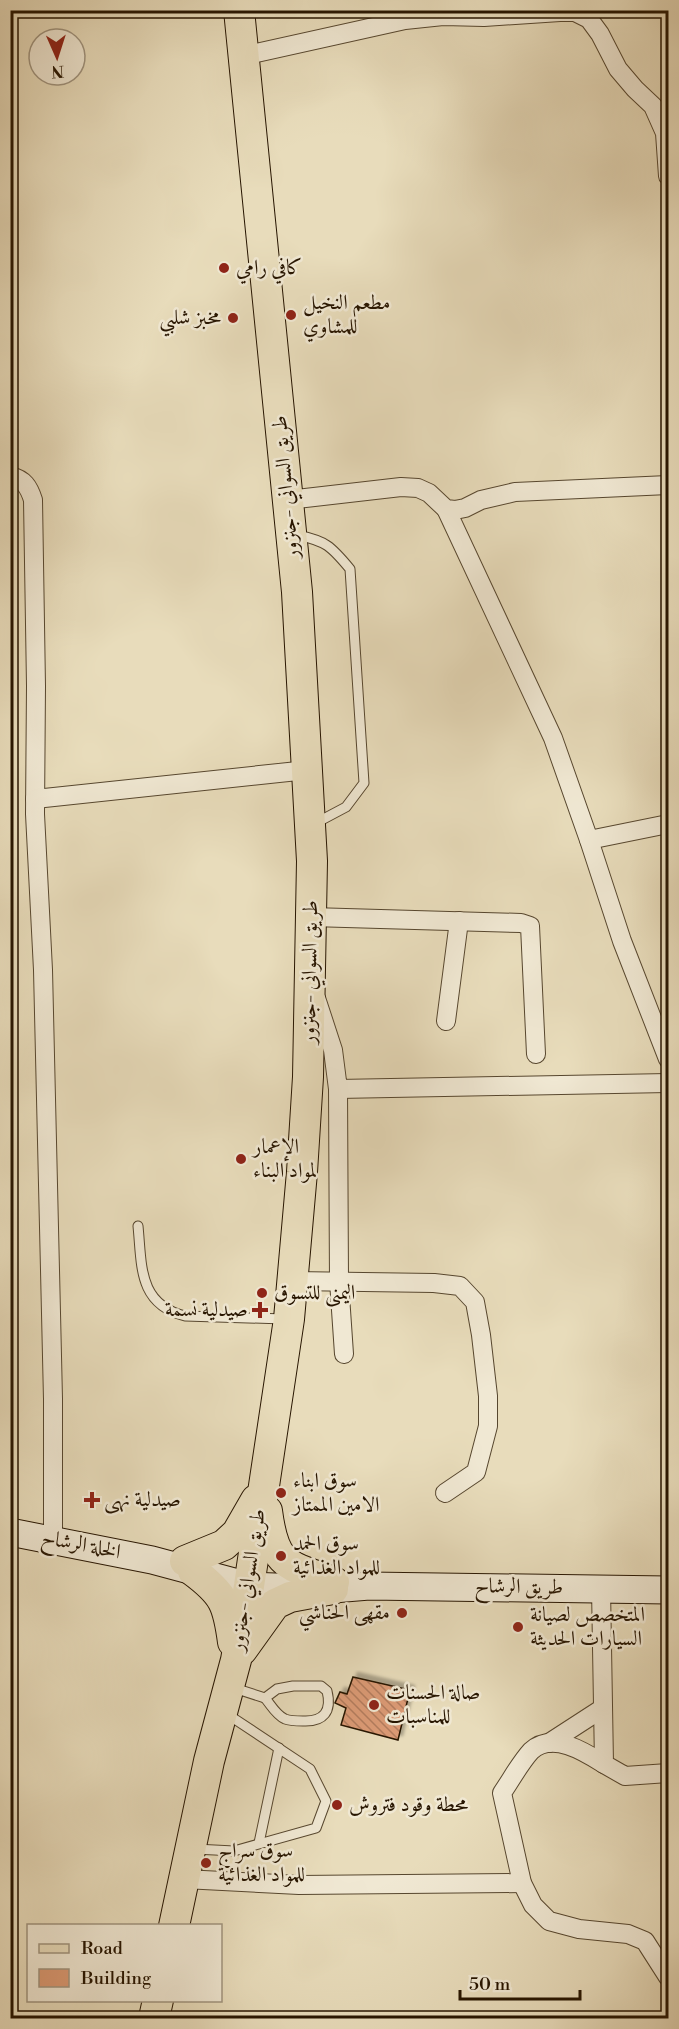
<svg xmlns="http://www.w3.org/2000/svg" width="679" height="2029" font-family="'Libre Bodoni',Amiri,serif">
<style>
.building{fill:url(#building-back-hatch);stroke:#271500;stroke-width:1.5;filter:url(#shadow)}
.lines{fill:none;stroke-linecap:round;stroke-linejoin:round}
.lane-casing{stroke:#57472f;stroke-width:11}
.street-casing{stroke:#57472f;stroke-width:20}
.secondary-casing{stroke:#271500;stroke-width:29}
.primary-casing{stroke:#271500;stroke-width:32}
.lane{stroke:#f0e8d3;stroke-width:9}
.street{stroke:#f0e8d3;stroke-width:18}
.secondary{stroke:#f0e8d3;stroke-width:27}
.primary{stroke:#e8dcbb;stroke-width:30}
.poi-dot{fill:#8f2418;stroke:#f0e8d3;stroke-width:2}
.labels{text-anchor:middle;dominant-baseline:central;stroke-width:5;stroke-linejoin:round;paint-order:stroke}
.poi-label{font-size:21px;fill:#271500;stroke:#f0e8d3;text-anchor:start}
.street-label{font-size:21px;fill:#271500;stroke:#f0e8d3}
</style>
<defs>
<pattern id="building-back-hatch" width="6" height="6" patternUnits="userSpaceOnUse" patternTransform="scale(1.5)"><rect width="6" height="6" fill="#db9a74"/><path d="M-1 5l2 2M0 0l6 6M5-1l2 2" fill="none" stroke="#b27c5d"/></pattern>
<filter id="shadow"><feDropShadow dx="4.5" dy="-4.5" stdDeviation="1.5" flood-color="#0004"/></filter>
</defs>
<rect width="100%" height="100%" fill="#e8dcbb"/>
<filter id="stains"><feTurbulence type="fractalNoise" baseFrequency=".00333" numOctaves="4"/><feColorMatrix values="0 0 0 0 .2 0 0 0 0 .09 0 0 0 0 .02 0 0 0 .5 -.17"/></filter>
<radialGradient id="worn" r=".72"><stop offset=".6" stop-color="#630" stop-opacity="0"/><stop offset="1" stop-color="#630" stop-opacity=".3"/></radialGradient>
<path class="building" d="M353,1677l57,13 -12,50 -57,-15 5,-17 -11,-5 5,-11 7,2z"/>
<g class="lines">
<defs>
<g id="lane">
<path d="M297,535c29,6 34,11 53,34l14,214 -18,24 -32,17"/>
<path d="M138,1226c4,40 0,78 47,90l99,3"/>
<path d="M293,1686h28l6,5c5,20 -3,31 -24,30 -6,0 -13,0 -18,-2 -9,-4 -14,-14 -20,-21l12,-9z"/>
<path d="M234,1688l31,10"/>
<path d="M259,1843l20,-95"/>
<path d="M195,1849l39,2 82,-23 10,-27 -16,-32 -83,-55"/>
</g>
<g id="street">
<path d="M243,56l162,-36 38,-4 41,1 76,-5h15l14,7 11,15 18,35 17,20 18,17 12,27 3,43"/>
<path d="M10,476c14,3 19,11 23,24l3,186 -1,128 8,156 10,429v140"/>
<path d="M288,500l113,-13 17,1 11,5 17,16 9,1 10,-2 16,-8 34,-8 153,-7"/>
<path d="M446,509l107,229 36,102 33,101 46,118"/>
<path d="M35,799l272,-29"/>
<path d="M589,840l79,-16"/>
<path d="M311,917l210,6 9,3 6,128"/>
<path d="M316,998l17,52 5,39 330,-6"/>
<path d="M446,1021l13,-100"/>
<path d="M338,1089l1,192 5,73"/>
<path d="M293,1281l141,2 26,3 15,16 6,33 7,61v30l-12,46 -31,21"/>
<path d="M601,1588l3,176 21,12 43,-3"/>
<path d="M549,1743l54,-35"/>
<path d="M604,1764c-19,-12 -52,-33 -73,-13 -11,12 -20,29 -29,42l20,90 11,22 16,16 30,8 49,5 17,7 23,36"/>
<path d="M184,1879l115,6 223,-2"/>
</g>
<path id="secondary" d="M10,1532l142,28 97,26 84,3 36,-3 299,4"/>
<g id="primary">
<path d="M267,1511c7,54 18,54 67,71"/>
<path d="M185,1561l39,-16 13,-12 19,-33"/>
<path d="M193,1571c31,23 35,33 40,71"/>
<path d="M242,1650l33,-46 15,-7 43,-8"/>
<path d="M174,1926l35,-165 27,-101 13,-74 40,-267 13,-147 6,-95 4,-216 -15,-269 -58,-582"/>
<path d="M154,2018l4,-18"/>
</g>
</defs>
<use href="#lane" class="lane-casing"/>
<use href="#street" class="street-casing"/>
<use href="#secondary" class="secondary-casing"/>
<use href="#primary" class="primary-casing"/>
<use href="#lane" class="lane"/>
<use href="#street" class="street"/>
<use href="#secondary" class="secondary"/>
<use href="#primary" class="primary"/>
</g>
<g class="poi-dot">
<circle cx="224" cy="268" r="6"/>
<circle cx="291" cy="315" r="6"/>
<circle cx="233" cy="318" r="6"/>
<circle cx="241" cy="1159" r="6"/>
<circle cx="262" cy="1293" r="6"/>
<path d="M257 1301h6v6h6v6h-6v6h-6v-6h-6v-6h6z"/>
<circle cx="281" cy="1493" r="6"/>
<path d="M89 1491h6v6h6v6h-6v6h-6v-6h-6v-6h6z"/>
<circle cx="281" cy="1556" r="6"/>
<circle cx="402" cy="1613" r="6"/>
<circle cx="518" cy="1627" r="6"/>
<circle cx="374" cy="1705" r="6"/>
<circle cx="337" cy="1805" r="6"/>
<circle cx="206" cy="1863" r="6"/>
</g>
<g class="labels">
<g class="poi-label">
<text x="236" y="268">كافي رامي</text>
<text x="303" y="303">مطعم النخيل<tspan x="303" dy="24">للمشاوي</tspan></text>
<text x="221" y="318" text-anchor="end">مخبز شلبي</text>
<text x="253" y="1147">الإعمار<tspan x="253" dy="24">لمواد البناء</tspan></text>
<text x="274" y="1293">اليمنى للتسوق</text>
<text x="248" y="1310" text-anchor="end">صيدلية نسمة</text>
<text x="293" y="1481">سوق ابناء<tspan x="293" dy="24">الامين الممتاز</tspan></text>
<text x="104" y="1500">صيدلية نهى</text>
<text x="293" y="1544">سوق الحمد<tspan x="293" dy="24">للمواد الغذائية</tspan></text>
<text x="390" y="1613" text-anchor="end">مقهى الحناشي</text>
<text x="530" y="1615">المتخصص لصيانة<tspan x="530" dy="24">السيارات الحديثة</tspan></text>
<text x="386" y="1693">صالة الحسنات<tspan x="386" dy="24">للمناسبات</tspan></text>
<text x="349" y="1805">محطة وقود فتروش</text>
<text x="218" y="1851">سوق سراج<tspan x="218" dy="24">للمواد الغذائية</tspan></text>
</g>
<g class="street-label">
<text transform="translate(286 487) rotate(-95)">طريق السواني -جنزور</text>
<text transform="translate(310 972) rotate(-89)">طريق السواني -جنزور</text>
<text transform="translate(81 1545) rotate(11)">الخلة الرشاح</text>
<text transform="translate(248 1580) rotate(-81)">طريق السواني -جنزور</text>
<text transform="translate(519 1587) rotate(1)">طريق الرشاح</text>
</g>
</g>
<rect width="679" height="2029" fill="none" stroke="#e8dcbb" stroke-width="36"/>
<rect x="12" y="12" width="655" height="2005" fill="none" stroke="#271500" stroke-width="3"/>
<rect x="18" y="18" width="643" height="1993" fill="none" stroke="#271500" stroke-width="1.5"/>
<rect x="27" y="1924" width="195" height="78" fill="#f0e8d3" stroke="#a0947f" stroke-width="1.5"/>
<rect x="39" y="1944" width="30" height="9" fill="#e8dcbb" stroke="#a0947f" stroke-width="1.5"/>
<text x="81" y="1954" font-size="18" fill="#271500">Road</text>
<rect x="39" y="1969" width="30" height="18" fill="#db9a74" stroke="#a0947f" stroke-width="1.5"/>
<text x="81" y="1984" font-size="18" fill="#271500">Building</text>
<g transform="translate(57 57) rotate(177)"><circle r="28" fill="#f0e8d3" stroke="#a0947f" stroke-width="1.5"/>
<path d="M0-4.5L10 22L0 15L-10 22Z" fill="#8f2418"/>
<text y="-9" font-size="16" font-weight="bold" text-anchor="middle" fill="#271500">N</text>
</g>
<path d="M460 1990v9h120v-9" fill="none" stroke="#271500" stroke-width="3"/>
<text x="469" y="1990" font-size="18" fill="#271500" stroke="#f0e8d3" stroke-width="4.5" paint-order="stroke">50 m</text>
<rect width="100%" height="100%" filter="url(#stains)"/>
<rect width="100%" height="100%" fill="url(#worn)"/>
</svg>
